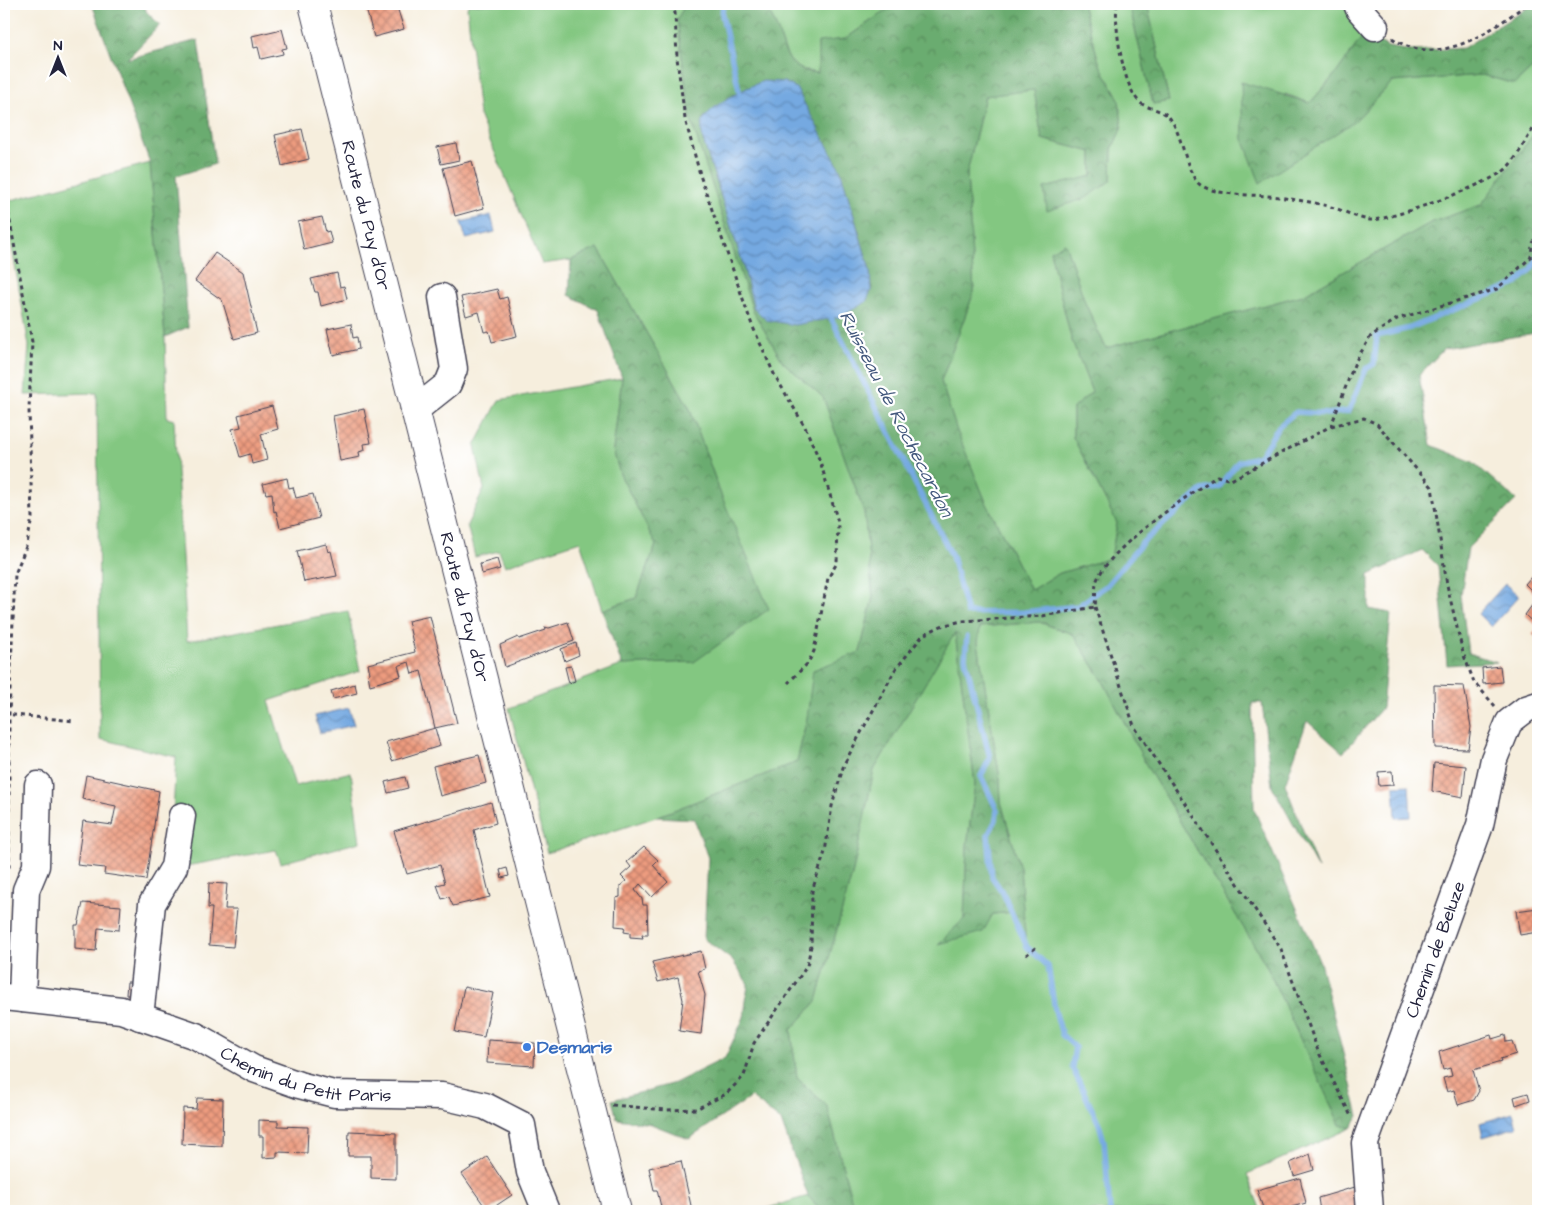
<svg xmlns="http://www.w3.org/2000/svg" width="1542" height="1215" font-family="'Architects Daughter',sans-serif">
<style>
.green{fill:#83c781;stroke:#52745e}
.forest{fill:url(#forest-crowns);stroke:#466755;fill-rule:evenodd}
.water{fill:url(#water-waves);stroke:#4b668e}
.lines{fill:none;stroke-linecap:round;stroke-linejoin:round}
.stream{stroke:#74a9e1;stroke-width:5.5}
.building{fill:url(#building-cross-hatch)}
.minor-casing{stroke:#424153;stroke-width:29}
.major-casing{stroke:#424153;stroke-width:30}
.path{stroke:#424153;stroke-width:3;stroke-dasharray:4 4;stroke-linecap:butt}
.minor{stroke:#fff;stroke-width:26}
.major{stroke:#fff;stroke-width:28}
.shop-dot{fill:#3f7fe0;stroke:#fff;stroke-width:2}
.labels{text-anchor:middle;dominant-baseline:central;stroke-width:4.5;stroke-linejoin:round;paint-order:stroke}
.street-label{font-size:18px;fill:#22223b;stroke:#fff}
.shop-label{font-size:18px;font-weight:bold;fill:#366cbe;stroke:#fff;text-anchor:start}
.water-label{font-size:19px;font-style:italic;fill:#43587d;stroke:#fff}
</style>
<defs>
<pattern id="forest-crowns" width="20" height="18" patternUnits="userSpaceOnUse" patternTransform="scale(1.25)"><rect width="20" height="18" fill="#6aac6f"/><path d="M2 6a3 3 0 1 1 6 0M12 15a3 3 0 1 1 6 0" fill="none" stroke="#578c5c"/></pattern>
<pattern id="water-waves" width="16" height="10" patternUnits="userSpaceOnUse" patternTransform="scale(1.25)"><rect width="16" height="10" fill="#74a9e1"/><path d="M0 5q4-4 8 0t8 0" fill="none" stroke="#5f89b8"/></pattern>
<pattern id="building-cross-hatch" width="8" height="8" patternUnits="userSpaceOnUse" patternTransform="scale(1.25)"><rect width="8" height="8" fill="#ed9b7f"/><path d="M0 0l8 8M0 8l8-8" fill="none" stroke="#c07e69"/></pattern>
</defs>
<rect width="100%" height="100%" fill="#fff"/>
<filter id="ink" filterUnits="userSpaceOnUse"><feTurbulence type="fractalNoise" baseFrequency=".02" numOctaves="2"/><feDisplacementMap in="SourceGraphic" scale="10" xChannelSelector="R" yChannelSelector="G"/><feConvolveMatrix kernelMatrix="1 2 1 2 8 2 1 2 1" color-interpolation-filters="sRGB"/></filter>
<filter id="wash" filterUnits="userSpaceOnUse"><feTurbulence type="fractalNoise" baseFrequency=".0096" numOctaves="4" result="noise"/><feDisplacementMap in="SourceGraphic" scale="20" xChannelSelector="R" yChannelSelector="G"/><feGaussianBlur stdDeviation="1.12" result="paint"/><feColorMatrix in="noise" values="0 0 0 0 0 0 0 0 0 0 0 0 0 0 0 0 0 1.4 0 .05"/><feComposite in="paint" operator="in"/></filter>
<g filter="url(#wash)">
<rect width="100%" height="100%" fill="#f6eedd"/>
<g class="green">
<path d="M471,4h215l-9,15 13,98 63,194 30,51 40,35 41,115 9,85 -13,55 -53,66 -10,44 -141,55 -109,36 -38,-145 113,-43 72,-3 26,-170 -31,-85 -91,-159 -27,12 -29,4 -63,-149 -12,-108z"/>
<path d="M764,4h131l-50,35 -27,4 1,30c-32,-3 -32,-18 -42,-44 -3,-9 -8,-17 -13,-25z"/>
<path d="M1082,4h47l24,100 16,-3 -22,-97h201l17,29 -28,39 -27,31 -25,-9 30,51 40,-24 37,-39 90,-7 33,9 23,-22v66l-57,77 -49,17 -129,73 -197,53 -20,-43 -21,-61 -15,7 21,87 21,54 -19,16v29l44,86 -6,35 -51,15 -29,17 -45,-88 -30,-71 -15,-50 33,-89 -7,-119 18,-77 49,-7 8,50 50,13v24l19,5 1,-32 10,-22 -3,-28 -19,-34z"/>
<path d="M150,163l15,174 2,81 7,2 13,221 161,-30 12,60 -91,30 26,85 56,-14 9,70 -79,21 -5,-13 -90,16 -13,-53 3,-56 -76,-18 -3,-346 -72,2 4,-49 -25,-144z"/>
<path d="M622,378l-9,72 7,24 36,71 -20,53 -34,12 -22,-69 -75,25 -6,-15 -24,6 -8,-32 17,-36 -9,-43 24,-46z"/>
<path d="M1039,622l34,12 30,47 46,89 117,195 74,159 11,4 -104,46 14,37h-421l12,-9 -25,-96 -30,-28 -6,-48 26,-29 36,-130 21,-101 81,-138 20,152 -8,62 -3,73 -25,25 54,-30 22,-2 10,31 -5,-75 -19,-66 -1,-23 -22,-136 2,-16z"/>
<path d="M808,1196l14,15h-64z"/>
</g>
<g class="forest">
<path d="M92,4h53l1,7 14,14 -33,34 71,-19 17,124 -39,12 12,151 -23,10 -15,-174z"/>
<path d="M686,4h78c5,8 10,16 13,25 10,25 9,41 41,44v-31l27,-3 50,-35h187l18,61 19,34 3,28 -10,22 -1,32 -25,17 -39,13 -3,-23 48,-12v-24l-50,-13 -8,-49 -49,6 -18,77 7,119 -33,89 16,50 29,71 45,88 29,-17 51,-15 6,-35 -44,-86v-29l19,-16 -21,-54 -21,-87 15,-8 21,62 20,43 197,-53 129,-73 49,-17 57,-77v200l-3,5 -91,16 -25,26 12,70 42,17 43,38 -48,48 -7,47 7,58 29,9 -50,3 -9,-99 -16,-16 -53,25v34l22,4 -9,95 -39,45 -36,-32 -22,63 33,85 -46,-83 -10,-83h-10l2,106 66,153 39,154 -8,12 -11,-3 -74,-160 -117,-195 -46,-89 -30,-47 -34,-12 -59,5 -2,16 22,136 1,23 19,66 6,78 -12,-34 -21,2 -10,18 -45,12 26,-25 3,-73 8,-62 -20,-151 -81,137 -21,101 -36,130 -26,29 6,48 30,28 25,96 -13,9h-17l-14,-15 -27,-75 -30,-24 -62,42 -38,-15 -34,-5 -5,-19 63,-17 50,-25 19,-41 4,-33 -16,-24 -28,-21 4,-81 -14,-39 -38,-2 141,-55 10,-44 6,-48 47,-18 13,-55 -9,-85 -41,-115 -40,-35 -30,-51 -63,-194 -13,-98zM704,118l136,51 30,101 1,20 -117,18 -12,-47 -39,-121 -1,-13z"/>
<path d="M1129,4h18l22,97 -16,3z"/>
<path d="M1529,4h9v58l-23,22 -33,-9 -90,7 -37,39 -95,62 -17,-44 -2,-57 69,21 27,-31 28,-39 23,14 24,4 51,-3 66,-41z"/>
<path d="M598,248l91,159 31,85 49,117 -75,53 -72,3 -20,-55 34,-12 20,-53 -36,-71 -7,-24 9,-72 -24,-68 -29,-15 2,-35z"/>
</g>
<g class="water">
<path d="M763,81l21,1 12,6 44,81 30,101 1,21 -5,11 -26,15 -46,8 -28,-5 -12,-12 -12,-47 -39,-121c-1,-7 -3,-17 2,-23 13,-16 39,-28 58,-36z"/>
<path d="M491,215l4,17 -29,7 -5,-17z"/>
<path d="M1505,584l14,12 -28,31 -13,-13z"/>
<path d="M349,708l5,17 -34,8 -5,-17z"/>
<path d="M1409,785l2,32 -15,1 -2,-32z"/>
<path d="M1513,1113l4,14 -34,10 -3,-14z"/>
</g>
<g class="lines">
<g class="stream">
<path d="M723,4l-1,11 19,84"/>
<path d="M829,314l123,242 15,57 57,-1 54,-6 28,-20 37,-44 59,-52 17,-3 19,-25 22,-6 19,-30 17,-14 32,2 21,-3 17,-42 8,-5 3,-28 33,-8 106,-44 16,-15 6,-13"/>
<path d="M967,637l-2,21 25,100 -9,18 16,34 -1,10 -8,15 4,42 11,16 24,54 21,19 7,44 7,25 13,12 -3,20 27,57 5,17 6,70"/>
</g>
</g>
<g id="blocks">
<g class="building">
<path d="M387,4h9l8,25 -30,8 -8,-28z"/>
<path d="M282,29l5,19 -5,1 1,5 -22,5 -3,-12 -4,1 -2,-12z"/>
<path d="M302,129l7,30 -27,7 -7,-31z"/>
<path d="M456,143l3,17 -18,4 -4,-17z"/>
<path d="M472,161l12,47 -29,8 -12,-48z"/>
<path d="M322,217l4,15 3,-1 3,12 -28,7 -6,-28z"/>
<path d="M215,253l28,19 14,61 -23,6 -12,-39 -27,-19z"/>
<path d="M337,273l3,14 4,-1 3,13 -26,7 -3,-14h-3l-4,-13z"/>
<path d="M497,289l3,10 7,-2 10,39 -25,6 -3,-11 -5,1 -5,-20 -13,4 -5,-19z"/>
<path d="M351,324l2,14 4,-1 2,12 -26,6 -6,-26z"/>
<path d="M272,406l6,23 -17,5 6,26 -15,4 -2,-10 -10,3 -8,-28 9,-2 -3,-12z"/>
<path d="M364,409l7,34 -7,1 1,6 -6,2 1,5 -20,4 -7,-45z"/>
<path d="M287,478l2,10 4,-1 3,11 17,-4 6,24 -39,10 -4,-17 -2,1 -2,-19 -6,1 -3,-10z"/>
<path d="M326,544l2,8 3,-1 6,25 -33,6 -7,-31z"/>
<path d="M497,559l3,10 -18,5 -2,-10z"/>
<path d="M1538,569v28l-13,-13z"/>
<path d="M1538,597v42l-6,-5 6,-7 -13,-12z"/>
<path d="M430,616l27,107 -22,5 -14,-57 -9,3 -3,-12 -11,4 3,10 -31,9 -2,-11 2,-1 -2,-9 47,-12 -7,-31z"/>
<path d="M568,622l6,19 -69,26 -5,-22 18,-8 1,2 27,-9 -1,-3 4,1z"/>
<path d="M576,643l3,12 -14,6 -4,-12z"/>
<path d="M571,666l4,15 -6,2 -4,-16z"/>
<path d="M1500,666l2,16 -19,2 -1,-16z"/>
<path d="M355,684l2,9 -24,6 -2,-8z"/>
<path d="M1434,685l30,1 7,41 -3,22 -33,-1z"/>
<path d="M435,728l5,18 -48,15 -6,-19z"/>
<path d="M479,755l7,28 -46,13 -7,-30z"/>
<path d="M1434,763l32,3 -3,31 -31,-6z"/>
<path d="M1392,771l1,14 -14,1 -1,-14z"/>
<path d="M86,775l73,16 -13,89 -42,-6 1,-6 -28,-3 6,-44 29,4 4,-19 -34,-7z"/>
<path d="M405,777l3,11 -20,5 -3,-11z"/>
<path d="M491,802l5,21 -22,7 16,67 -37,9 -4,-9 -7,2 -5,-14 8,-2 -5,-18 -33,9 -13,-43z"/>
<path d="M644,847l14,13 -5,5 15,17 -16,15 -12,-13 -5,6 7,9 1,6h4l1,30h-6l1,3 -13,-1v-4l-6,-1 1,-5 -10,-1 1,-28 4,-1v-11l6,-5 -5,-5 10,-9 -4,-5z"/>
<path d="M507,868l2,8 -7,2 -2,-8z"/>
<path d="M209,883l18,1 -2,25h12l-4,38 -24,-2 3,-37h-4z"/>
<path d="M83,903l38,3 -2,24 -21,-2 -2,23 -21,-2v-24h3z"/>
<path d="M1538,908v24l-18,3 -4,-24z"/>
<path d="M701,951l4,18 -7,2 7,24 -4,39 -22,-3 4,-31 -5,-23 -20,5 -6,-20z"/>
<path d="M127,982h6l-1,13h-6z"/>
<path d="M464,987l29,6 -9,44 -29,-5z"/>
<path d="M1491,1035l1,4 13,-4 1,7 6,-1 4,13 -16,5 1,3 -28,8 6,21 -5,9 -16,5 -4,-15 -7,2 -4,-14 9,-2 -2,-8 -7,2 -4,-18z"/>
<path d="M488,1040l47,3 -1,23 -47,-3z"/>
<path d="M1528,1093l2,7 -14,5 -2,-8z"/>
<path d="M197,1098l26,1 -1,47 -40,-2 1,-36 13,1z"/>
<path d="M259,1120l19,1v5l30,1 -1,26 -30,-1v5l-14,1v-22h-4z"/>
<path d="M349,1131l47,2v46l-25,-1v-22h-23z"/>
<path d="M1310,1154l4,16 -20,6 -4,-13z"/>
<path d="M487,1157l25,38 -24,16 -26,-37z"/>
<path d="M681,1161l11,49 -30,1 -5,-21h-3l-5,-22z"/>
<path d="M1300,1178l6,25 -28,8h-14l-7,-21z"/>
<path d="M1355,1187l2,24h-37l-2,-13z"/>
</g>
</g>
</g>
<g filter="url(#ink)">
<use href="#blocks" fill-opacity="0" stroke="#424153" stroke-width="1"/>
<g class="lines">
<defs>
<g id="minor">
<path d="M1357,4l2,5 16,18"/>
<path d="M414,411l34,-27 6,-15 -12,-72"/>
<path id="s1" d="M4,997l117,13 75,26 58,33 45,16 35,9 108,2 43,10 37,19 8,47 16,39"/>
<path d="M22,999l4,-109 10,-24 2,-81"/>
<path d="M140,1017l12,-113 22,-37 8,-51"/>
<path id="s2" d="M1370,1211l-5,-68 115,-318 14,-66 15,-37 17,-13 12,-4"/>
</g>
<g id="major">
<path id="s3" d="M313,4l304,1207"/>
</g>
</defs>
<use href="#minor" class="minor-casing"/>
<use href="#major" class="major-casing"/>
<g class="path">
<path d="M672,4l3,9 2,45 8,61 16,59 51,147 22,49 31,53 15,34 18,61 -1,41 -9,15 -14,73 -6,12 -20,20"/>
<path d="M1117,4c-3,22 6,87 25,100 8,5 21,6 27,13 14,18 16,52 29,66 15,14 60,11 81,14 17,3 35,5 52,10 12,3 27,12 39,13 19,1 125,-38 137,-52 12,-13 21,-32 31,-47"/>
<path d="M1392,38c47,32 97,-6 135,-34"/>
<path d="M4,189l28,153 -3,67 3,109 -5,26 -12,30 -6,140v155"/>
<path d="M1331,426l33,-8 13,6 55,63 15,98 16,68 11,29 21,24"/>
<path d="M1095,607l39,119 147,223 37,102 33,65"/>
<path d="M4,714l71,7"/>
<path d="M1026,955l12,-9"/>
<path d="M612,1105l54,5 30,-1 30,-15 18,-18 10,-33 53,-77 4,-20 1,-55 13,-39 7,-46 12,-42 51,-94 28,-35 18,-9 21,-5 80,-5 53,-9c1,-8 0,-17 1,-24 10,-34 91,-86 121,-107l14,4 100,-54 24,-64 16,-26 26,-17 100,-30 34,-32 1,-12 6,-11"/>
</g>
<use href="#minor" class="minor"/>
<use href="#major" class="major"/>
</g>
</g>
<circle class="shop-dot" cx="527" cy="1047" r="5"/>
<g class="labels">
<g class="street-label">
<text stroke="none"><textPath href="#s3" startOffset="218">Route du Puy d'Or</textPath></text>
<text stroke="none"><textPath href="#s3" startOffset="622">Route du Puy d'Or</textPath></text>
<text stroke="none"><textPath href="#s2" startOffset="274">Chemin de Beluze</textPath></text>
<text stroke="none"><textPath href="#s1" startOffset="316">Chemin du Petit Paris</textPath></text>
</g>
<g class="shop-label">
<text x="537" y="1047">Desmaris</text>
</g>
<g class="water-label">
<text transform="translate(896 414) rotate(63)">Ruisseau de Rochecardon</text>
</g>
</g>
<rect width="1542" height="1215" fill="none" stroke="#fff" stroke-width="20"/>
<g transform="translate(58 58)" stroke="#ffffff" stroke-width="4" paint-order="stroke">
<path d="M0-4L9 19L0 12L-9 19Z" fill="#22223b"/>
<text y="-8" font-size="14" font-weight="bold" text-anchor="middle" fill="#22223b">N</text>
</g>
</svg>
